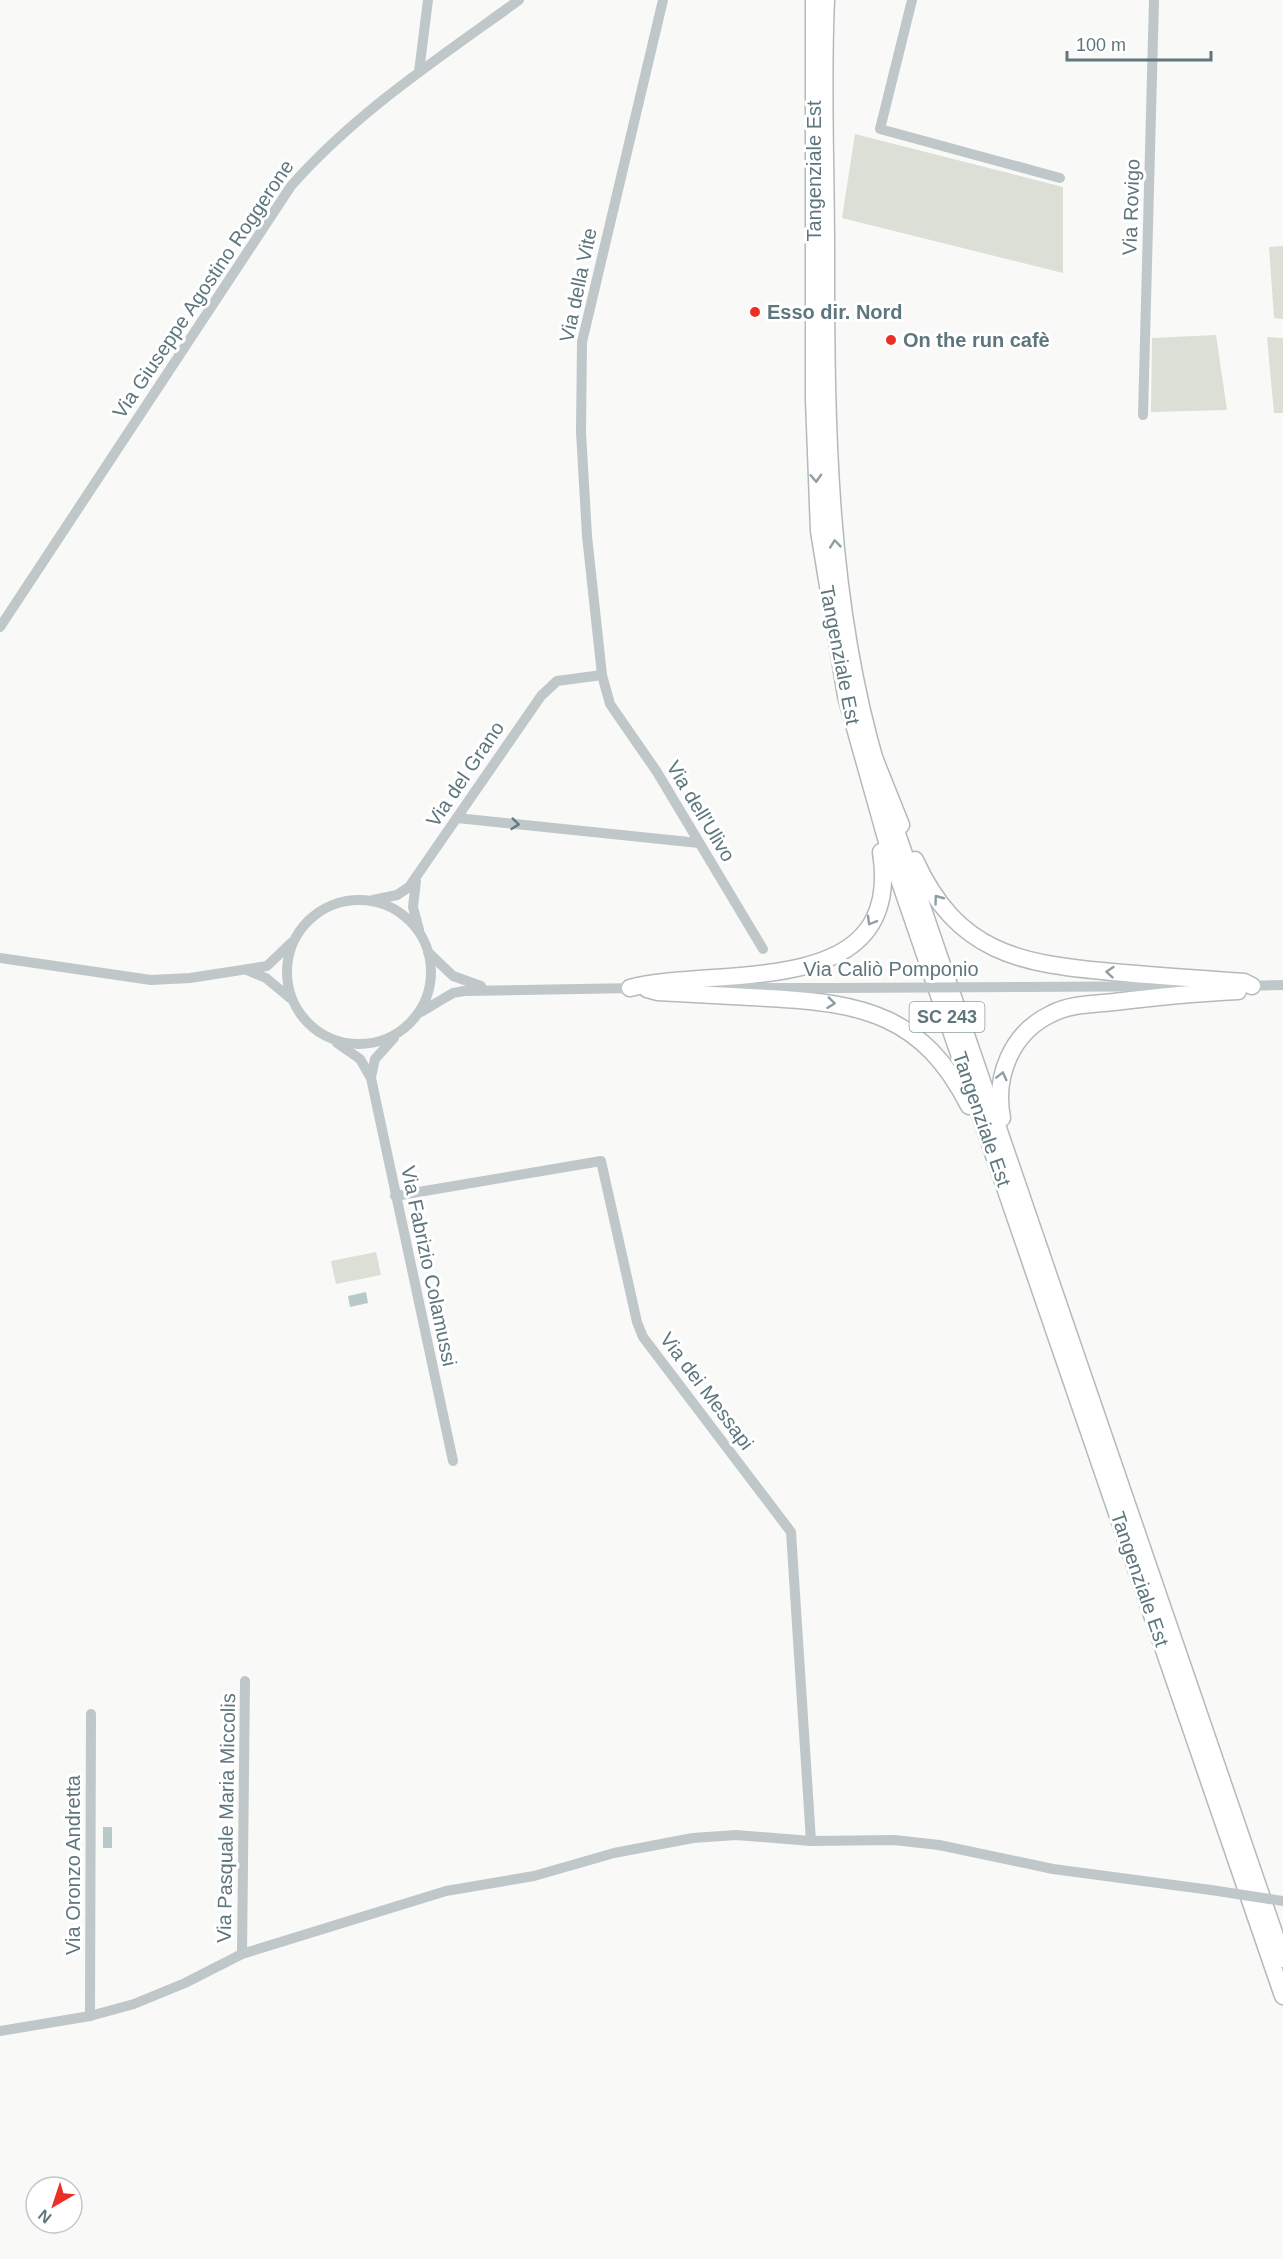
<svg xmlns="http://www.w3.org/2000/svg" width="1283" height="2259" font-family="Arial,sans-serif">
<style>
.green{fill:#dbdfd6}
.water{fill:#b8c9ca}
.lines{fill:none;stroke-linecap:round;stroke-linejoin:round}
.highway-casing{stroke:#b3babc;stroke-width:19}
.minor{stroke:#c0c7c9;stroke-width:10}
.highway{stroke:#fff;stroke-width:16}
.minor-bridge{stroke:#c0c7c9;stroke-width:10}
.oneway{stroke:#8e9fa4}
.oneway2{stroke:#637a81}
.poi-dot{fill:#ea2f27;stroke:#fff;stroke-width:2}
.labels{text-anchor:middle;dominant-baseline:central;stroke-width:6;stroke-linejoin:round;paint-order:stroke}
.shield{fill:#fff;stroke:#8e9fa4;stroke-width:1.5}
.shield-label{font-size:18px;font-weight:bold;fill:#5e767d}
.street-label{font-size:20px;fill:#5e767d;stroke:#fff}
.poi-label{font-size:20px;font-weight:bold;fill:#5e767d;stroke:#fff;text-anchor:start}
</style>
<rect width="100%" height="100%" fill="#f9f9f7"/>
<g class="green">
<path d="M855,134l208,53v86l-221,-55z"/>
<path d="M1283,246v73l-9,-1 -5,-71z"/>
<path d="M1216,335l11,75 -76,2 1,-74z"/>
<path d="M1267,337l16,1v75h-9z"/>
<path d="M376,1252l5,23 -45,9 -5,-23z"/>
</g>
<g class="water">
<path d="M366,1292l2,11 -18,4 -2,-11z"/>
<rect x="103" y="1827" width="9" height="21"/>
</g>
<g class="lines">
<defs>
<g id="highway">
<path d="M814,0v400l5,131 27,165 45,160 392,1140"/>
<path d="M826,0c-4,83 0,167 0,250 0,176 1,351 52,521"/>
<path d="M875,760l26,65"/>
<path d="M891,816l392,1143"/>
<path d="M915,860c42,93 105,104 197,112 44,4 88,7 132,10l8,4"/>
<path d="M630,988c87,-23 275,15 251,-136"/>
<path d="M647,989l11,3c37,2 74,4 110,6 95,5 155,17 201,108"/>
<path d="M1002,1118c-8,-41 9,-85 49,-104 19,-10 42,-10 63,-12 41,-5 82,-9 124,-11"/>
</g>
</defs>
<use href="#highway" class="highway-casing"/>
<g class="minor">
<path d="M663,0l-81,342 -1,90 6,104 15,139 8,29 47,68 106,177"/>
<path d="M912,0l-32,129 180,49"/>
<path d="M419,72l9,-72"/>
<path d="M1143,415l11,-415"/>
<path d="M0,627l291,-441c65,-74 148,-128 228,-186"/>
<path d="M457,818l242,25"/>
<path d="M416,881l-3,26 6,23"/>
<path d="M373,900l24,-5 12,-8 132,-191 16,-15 45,-6"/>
<circle cx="359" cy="972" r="72"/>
<path d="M428,952l25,24 28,10"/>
<path d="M0,958l151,22 39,-2 77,-12 24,-23"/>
<path d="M249,971l17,7 24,20"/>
<path d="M1246,986l37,-1"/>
<path d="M1023,987l174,-1"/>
<path d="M724,988h110"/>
<path d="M421,1012l32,-19 11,-2 172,-3"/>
<path d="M337,1043l23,16 11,19 82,383"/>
<path d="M371,1077l4,-18 19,-21"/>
<path d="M395,1196l206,-35 36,161 6,15 148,195 20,309"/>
<path d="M242,1954l3,-273"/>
<path d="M90,2016l1,-302"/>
<path d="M0,2031l90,-15 44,-12 51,-21 57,-29 204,-63 88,-15 80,-23 79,-15 43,-3 75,6 83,-1 45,5 114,24 158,21"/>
</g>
<use href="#highway" class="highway"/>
<g class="minor-bridge">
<path d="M834,988l189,-1"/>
<path d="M1211,1890l72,11"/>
</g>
</g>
<defs><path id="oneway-chevron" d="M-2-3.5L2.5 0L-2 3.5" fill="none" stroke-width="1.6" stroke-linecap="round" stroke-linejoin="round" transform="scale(1.5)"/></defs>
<g class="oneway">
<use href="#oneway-chevron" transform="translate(816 478) rotate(87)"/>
<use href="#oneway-chevron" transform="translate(835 544) rotate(-96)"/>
<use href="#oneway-chevron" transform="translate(938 899) rotate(-127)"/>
<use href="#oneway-chevron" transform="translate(871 921) rotate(120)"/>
<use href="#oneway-chevron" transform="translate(1110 972) rotate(-175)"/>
<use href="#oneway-chevron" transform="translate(831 1003) rotate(7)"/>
<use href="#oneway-chevron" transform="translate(1002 1076) rotate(-76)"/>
</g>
<use class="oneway2" href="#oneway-chevron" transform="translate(515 824) rotate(6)"/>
<g class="poi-dot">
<circle cx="755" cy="312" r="6"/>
<circle cx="891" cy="340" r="6"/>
</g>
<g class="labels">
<rect class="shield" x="909.5" y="1002" width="75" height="30" rx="4.5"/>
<g class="shield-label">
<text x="947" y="1017">SC 243</text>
</g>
<g class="street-label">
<text transform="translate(814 171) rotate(-90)">Tangenziale Est</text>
<text transform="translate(1131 207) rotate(-88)">Via Rovigo</text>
<text transform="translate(578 285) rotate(-78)">Via della Vite</text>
<text transform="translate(203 289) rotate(-56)">Via Giuseppe Agostino Roggerone</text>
<text transform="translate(840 655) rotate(79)">Tangenziale Est</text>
<text transform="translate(465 774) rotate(-56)">Via del Grano</text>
<text transform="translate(701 811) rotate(59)">Via dell'Ulivo</text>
<text x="891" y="969">Via Caliò Pomponio</text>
<text transform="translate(982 1119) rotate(71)">Tangenziale Est</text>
<text transform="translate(429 1266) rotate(78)">Via Fabrizio Colamussi</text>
<text transform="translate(707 1391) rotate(53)">Via dei Messapi</text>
<text transform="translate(1140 1579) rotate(71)">Tangenziale Est</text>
<text transform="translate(226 1818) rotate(-89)">Via Pasquale Maria Miccolis</text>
<text transform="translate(73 1865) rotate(-90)">Via Oronzo Andretta</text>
</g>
<g class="poi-label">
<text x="767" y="312">Esso dir. Nord</text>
<text x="903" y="340">On the run cafè</text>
</g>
</g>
<g transform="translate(54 2205) rotate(219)"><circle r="28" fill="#ffffff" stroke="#bfc8cb" stroke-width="1.5"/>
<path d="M0-4.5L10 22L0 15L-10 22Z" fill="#ea2f27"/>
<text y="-9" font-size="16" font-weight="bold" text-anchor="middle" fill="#5e767d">N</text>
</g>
<path d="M1067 51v9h144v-9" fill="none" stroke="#5e767d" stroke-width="3"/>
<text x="1076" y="51" font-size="18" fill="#5e767d" stroke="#ffffff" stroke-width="4.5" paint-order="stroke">100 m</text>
</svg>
